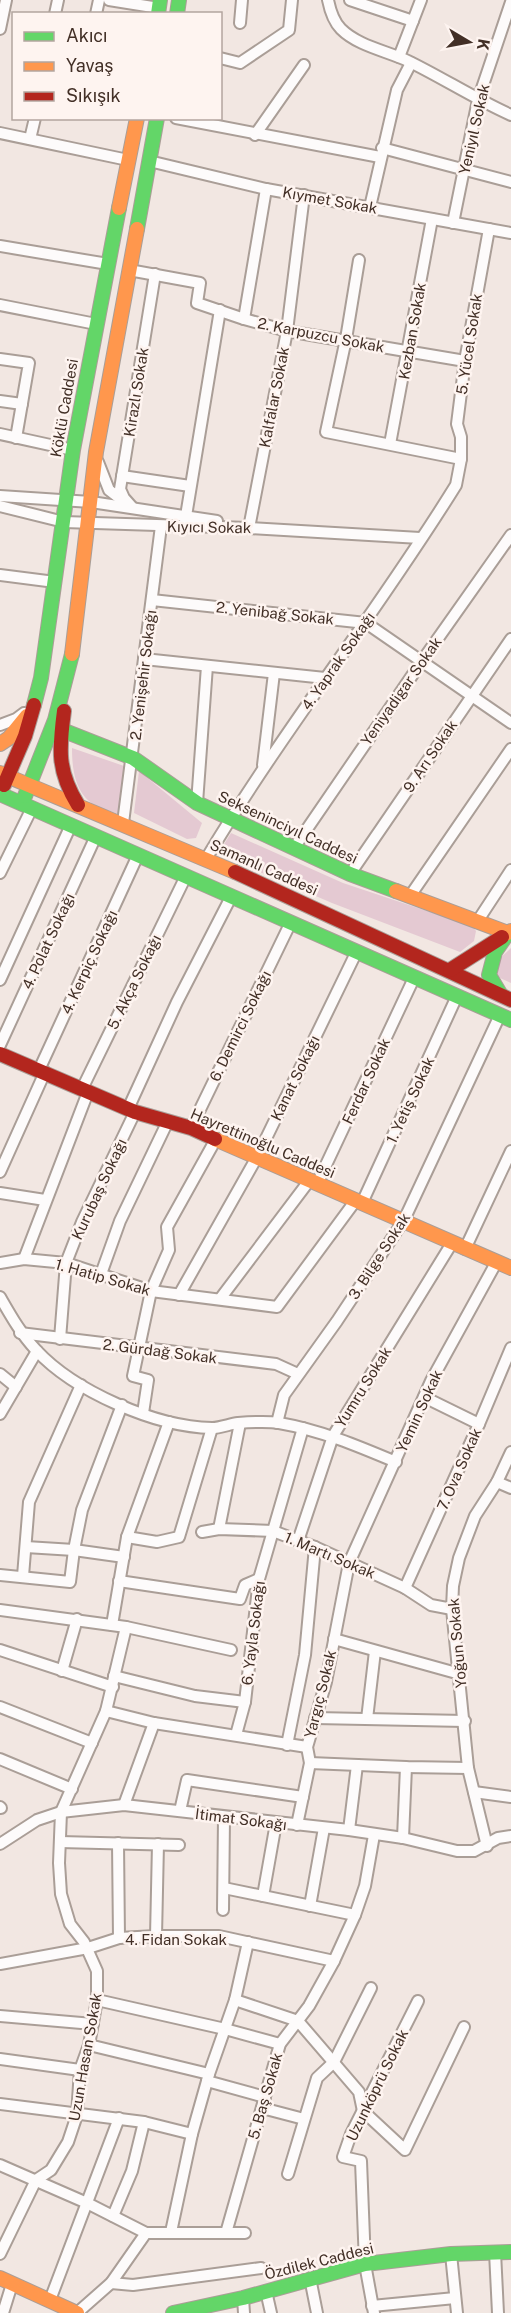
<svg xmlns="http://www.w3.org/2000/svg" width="511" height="2313" font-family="'Public Sans',sans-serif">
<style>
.green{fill:#e4c9d2}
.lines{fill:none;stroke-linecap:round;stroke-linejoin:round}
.street-casing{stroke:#aa9e97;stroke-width:14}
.fast-casing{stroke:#aa9e97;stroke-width:16}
.slow-casing{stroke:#aa9e97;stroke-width:16}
.jam-casing{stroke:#aa9e97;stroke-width:16}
.street{stroke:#fdfbfb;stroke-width:10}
.fast{stroke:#63d668;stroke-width:14}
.slow{stroke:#ff974d;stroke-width:14}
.jam{stroke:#b3261e;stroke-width:14}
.labels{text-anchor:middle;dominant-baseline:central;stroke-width:5;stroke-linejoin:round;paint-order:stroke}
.street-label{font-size:15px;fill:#422f26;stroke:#fef4f0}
</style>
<rect width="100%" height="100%" fill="#f2e7e2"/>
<g class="green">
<path d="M72,748l52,18 -6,48c-9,-4 -21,-6 -28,-12 -16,-13 -18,-36 -18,-54z"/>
<path d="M139,771l63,52 -6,15 -9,1 -53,-26z"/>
<path d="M231,833l112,50 129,43 4,5 -2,10 -14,11 -128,-49 -114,-49z"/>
<path d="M511,948v35l-11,-5 -6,-8 4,-10z"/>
</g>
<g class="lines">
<defs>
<g id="street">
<path d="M109,0l50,8"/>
<path d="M328,0c2,10 6,22 13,29 17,17 46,22 67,32 35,17 67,38 103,54"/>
<path d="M350,0l63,21"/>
<path d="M55,14l3,-14"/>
<path d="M96,14l3,-14"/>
<path d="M240,23l2,-23"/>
<path d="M0,29l6,-29"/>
<path d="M399,57l22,-57"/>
<path d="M220,58l20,5 49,-33 3,-30"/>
<path d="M176,118l204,39"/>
<path d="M0,133l128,27"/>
<path d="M255,135l49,-70"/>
<path d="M30,139l5,-21"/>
<path d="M382,148l129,34"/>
<path d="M149,161l117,28 245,44"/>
<path d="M370,207l27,-117 14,-27"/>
<path d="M453,223l25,-123 33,-98"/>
<path d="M0,246l108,18"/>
<path d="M359,260l-13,79 -20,93 135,27"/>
<path d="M129,270l71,13 -3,20 47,16 43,12 178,30"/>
<path d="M0,305l96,19"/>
<path d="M244,319l22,-130"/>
<path d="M0,359l29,4 -13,75"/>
<path d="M0,401l22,3"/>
<path d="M0,434l73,16"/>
<path d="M390,444l42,-225"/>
<path d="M98,462l11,28 18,14"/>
<path d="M122,476l68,10"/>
<path d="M0,496l91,6 126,19"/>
<path d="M0,506l64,16 185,6 171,10"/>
<path d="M132,507l-8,-9 -4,-9 35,-215"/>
<path d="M185,522l35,-212"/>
<path d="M249,528l38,-197 17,-136"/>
<path d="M0,575l55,7"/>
<path d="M152,600l214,23 145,100"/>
<path d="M144,659l181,19"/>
<path d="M0,725l16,-6 8,-6"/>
<path d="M263,765l11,-92"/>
<path d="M197,803l10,-137"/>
<path d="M123,823l38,-297"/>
<path d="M294,848l128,-187 89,-126"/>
<path d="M206,859c77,-129 171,-246 250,-374l5,-26v-22l-4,-13 8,-63 24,-132"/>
<path d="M0,873l32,-65"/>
<path d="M350,874l161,-235"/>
<path d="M410,896l101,-147"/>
<path d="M477,922l34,-52"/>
<path d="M0,980l71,-155"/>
<path d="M0,1045l96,-209"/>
<path d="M39,1070l99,-215"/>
<path d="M82,1089l104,-213"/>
<path d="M128,1109l49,-107 54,-105"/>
<path d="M191,1128l99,-204"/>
<path d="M0,1172l45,-100"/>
<path d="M317,1184l97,-206"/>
<path d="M0,1193l45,7"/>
<path d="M362,1203l95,-207"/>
<path d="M465,1249l46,-98"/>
<path d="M24,1259l64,-167"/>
<path d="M0,1263l24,-4 42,4 85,28 126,16 79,-107"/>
<path d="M101,1274l19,-53 48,-100"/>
<path d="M179,1295l78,-138 99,-204"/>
<path d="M0,1297c11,19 21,37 36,53 38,41 119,77 176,78 8,0 18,-4 26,-5 13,-1 29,-2 41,0 41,7 79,23 117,39"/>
<path d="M220,1299l89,-118"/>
<path d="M20,1333l256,31 22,10"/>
<path d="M60,1339l6,-76 16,-41 53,-110"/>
<path d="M0,1374l16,13"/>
<path d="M424,1397l55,27"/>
<path d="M143,1413l5,-33 -15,-4 18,-85 18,-41 -2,-23 49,-88"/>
<path d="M0,1414l37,-63"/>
<path d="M277,1423l7,-28 53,-74 67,-101 96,-205"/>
<path d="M497,1482l14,6"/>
<path d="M219,1529l21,-106"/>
<path d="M202,1532l17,-3 54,2 42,16 90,41 26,17 21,4"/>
<path d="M127,1537l30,5 22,-5 33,-109"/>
<path d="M298,1541l35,-105 119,-193"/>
<path d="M26,1547l48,3 50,7"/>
<path d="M0,1575l70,7 4,-32 8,-40 40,-105"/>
<path d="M23,1576l6,-74 52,-117"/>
<path d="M119,1581l121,18 5,-14 14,-6"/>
<path d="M405,1588l74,-164 32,-76"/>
<path d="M0,1610l126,17 105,23"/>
<path d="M112,1625l15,-88 42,-115"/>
<path d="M334,1639l126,35"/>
<path d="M0,1650l113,37"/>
<path d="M62,1671l15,-52"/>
<path d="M114,1676l81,20 50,6"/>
<path d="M0,1707l92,36"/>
<path d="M106,1711l48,12 153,24"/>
<path d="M315,1718l150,3"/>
<path d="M367,1719l8,-68"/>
<path d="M236,1735l9,-33 14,-123 44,-151"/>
<path d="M287,1745l18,-90 10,-108"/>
<path d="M0,1759l72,30"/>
<path d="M310,1763l96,4 62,1"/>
<path d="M474,1792l37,5"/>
<path d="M124,1805l30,-82"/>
<path d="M0,1807l1,1"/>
<path d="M180,1811l7,-31 116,17"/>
<path d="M297,1825l13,-62 -3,-16 19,-65 23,-119 82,-182 65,-118"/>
<path d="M349,1830l8,-65"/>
<path d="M403,1838l3,-71"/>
<path d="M60,1842l119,3"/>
<path d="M118,1843l1,95"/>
<path d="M0,1844l37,-24 24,-8 63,-7 225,25 54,8 54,13h17l24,-13 13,-2"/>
<path d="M487,1846l-19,-78 -16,-159 1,-23 6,-28 16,-42 22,-34 14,-30"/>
<path d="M224,1888l131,27"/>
<path d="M263,1896l13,-73"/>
<path d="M310,1906l14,-78"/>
<path d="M223,1910l1,-92"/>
<path d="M156,1936l2,-92"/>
<path d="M0,1964l88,-16 31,-10 37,-2h63l115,25"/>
<path d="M97,2000l128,29 55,15"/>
<path d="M235,2000l63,21 61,71 4,19 42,39 59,-123"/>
<path d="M0,2016l93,8"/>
<path d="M89,2045l120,29"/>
<path d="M0,2059l80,11"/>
<path d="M207,2081l58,16"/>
<path d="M0,2104l144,18 48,12"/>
<path d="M262,2108l42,11"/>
<path d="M0,2165l87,38 59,30"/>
<path d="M288,2174l29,-96 17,-16 37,-74"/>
<path d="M113,2216l19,-45 12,-49"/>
<path d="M171,2232l21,-98 17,-60 26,-74 13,-58"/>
<path d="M226,2233l54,-189 29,-38 25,-45 21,-46 10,-29 9,-51"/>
<path d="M495,2252l3,61"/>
<path d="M0,2254l36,-74 15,-10 17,-28 9,-27 3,-45 9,-25 8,-45v-29l-13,-29 -14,-18 -9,-30 -2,-31 2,-51 45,-101 20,-84"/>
<path d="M451,2254l6,59"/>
<path d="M310,2278l7,35"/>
<path d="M111,2283l22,2 128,-17"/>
<path d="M266,2291l5,22"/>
<path d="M243,2298l1,15"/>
<path d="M50,2300l69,-182"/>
<path d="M372,2306l83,-8"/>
<path d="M3,2313l9,-29"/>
<path d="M77,2313l34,-30 35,-50h99"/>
<path d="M374,2313l-9,-49 -4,-103 -18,-4 8,-23 67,-133"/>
</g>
<g id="fast">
<path d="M158,14l2,-14"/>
<path d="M177,14l2,-14"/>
<path d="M137,229l20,-111"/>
<path d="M34,705l7,-27 32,-228 46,-242"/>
<path d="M62,730l71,28 64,45 153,71 46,17"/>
<path d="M0,794l511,226"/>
<path d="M25,796l30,-76 17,-66"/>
<path d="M501,995l-12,-20 6,-23 13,-19"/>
<path d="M173,2313l70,-15 122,-34 86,-10 60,-2"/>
</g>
<g id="slow">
<path d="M119,208l18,-90"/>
<path d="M72,654l24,-202 41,-223"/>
<path d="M0,744l9,-6 18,-22"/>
<path d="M0,773l235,99"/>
<path d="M396,891l112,42 3,-2"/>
<path d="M215,1139l296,129"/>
<path d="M0,2278l77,35"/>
</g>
<g id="jam">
<path d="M64,711c-5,38 -7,60 14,94"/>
<path d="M4,785l21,-49 9,-31"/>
<path d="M235,872l276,128"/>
<path d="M450,970l52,-33"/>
<path d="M0,1054l135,58 56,16 24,11"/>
</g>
</defs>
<use href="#street" class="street-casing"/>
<use href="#fast" class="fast-casing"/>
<use href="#slow" class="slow-casing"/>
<use href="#jam" class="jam-casing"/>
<use href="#street" class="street"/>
<use href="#fast" class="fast"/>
<use href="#slow" class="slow"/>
<use href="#jam" class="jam"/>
</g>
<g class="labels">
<g class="street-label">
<text transform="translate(474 129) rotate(-77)">Yeniyıl Sokak</text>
<text transform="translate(330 200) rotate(10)">Kıymet Sokak</text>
<text transform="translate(412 331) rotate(-80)">Kezban Sokak</text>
<text transform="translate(321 335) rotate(11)">2. Karpuzcu Sokak</text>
<text transform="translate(469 344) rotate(-81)">5. Yücel Sokak</text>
<text transform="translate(136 392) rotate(-81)">Kirazlı Sokak</text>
<text transform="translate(274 397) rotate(-79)">Kalfalar Sokak</text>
<text transform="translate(64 408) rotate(-80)">Köklü Caddesi</text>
<text transform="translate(209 527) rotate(1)">Kıyıcı Sokak</text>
<text transform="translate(275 613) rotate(6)">2. Yenibağ Sokak</text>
<text transform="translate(338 661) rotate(-55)">4. Yaprak Sokağı</text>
<text transform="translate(143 675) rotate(-83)">2. Yenişehir Sokağı</text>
<text transform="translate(401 691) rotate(-55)">Yeniyadigar Sokak</text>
<text transform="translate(430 756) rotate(-56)">9. Arı Sokak</text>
<text transform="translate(288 827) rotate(25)">Sekseninciyıl Caddesi</text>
<text transform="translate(264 867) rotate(24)">Samanlı Caddesi</text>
<text transform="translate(48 941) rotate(-65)">4. Polat Sokağı</text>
<text transform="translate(89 962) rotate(-65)">4. Kerpiç Sokağı</text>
<text transform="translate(134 982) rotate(-64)">5. Akça Sokağı</text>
<text transform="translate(240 1026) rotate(-64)">6. Demirci Sokağı</text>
<text transform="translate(295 1078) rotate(-64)">Kanat Sokağı</text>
<text transform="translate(366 1081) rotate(-65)">Ferdar Sokak</text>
<text transform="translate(410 1100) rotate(-65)">1. Yetiş Sokak</text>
<text transform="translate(263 1143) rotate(23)">Hayrettinoğlu Caddesi</text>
<text transform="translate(99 1189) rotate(-65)">Kurubaş Sokağı</text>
<text transform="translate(379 1256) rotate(-57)">3. Bilge Sokak</text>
<text transform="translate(103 1277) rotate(16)">1. Hatip Sokak</text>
<text transform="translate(160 1351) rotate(7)">2. Gürdağ Sokak</text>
<text transform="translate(363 1387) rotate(-58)">Yumru Sokak</text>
<text transform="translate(419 1411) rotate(-65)">Yemin Sokak</text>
<text transform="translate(459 1469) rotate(-66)">7. Ova Sokak</text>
<text transform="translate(330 1555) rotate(23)">1. Martı Sokak</text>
<text transform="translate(253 1633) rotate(-83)">6. Yayla Sokağı</text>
<text transform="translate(457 1643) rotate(-95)">Yoğun Sokak</text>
<text transform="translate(320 1694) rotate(-76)">Yargıç Sokak</text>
<text transform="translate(241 1819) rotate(7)">İtimat Sokağı</text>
<text x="176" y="1939">4. Fidan Sokak</text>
<text transform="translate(85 2057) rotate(-80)">Uzun Hasan Sokak</text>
<text transform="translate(377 2085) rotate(-64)">Uzunköprü Sokak</text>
<text transform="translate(265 2096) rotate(-74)">5. Baş Sokak</text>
<text transform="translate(319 2261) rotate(-14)">Özdilek Caddesi</text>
</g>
</g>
<rect x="12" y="12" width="210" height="108" fill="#fef4f0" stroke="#b3a59f" stroke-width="1.5"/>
<rect x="24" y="32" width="30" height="9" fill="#63d668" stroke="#b3a59f" stroke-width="1.5"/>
<text x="66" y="42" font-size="18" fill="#422f26">Akıcı</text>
<rect x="24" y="62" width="30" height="9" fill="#ff974d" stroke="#b3a59f" stroke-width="1.5"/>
<text x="66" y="72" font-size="18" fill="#422f26">Yavaş</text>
<rect x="24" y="92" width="30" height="9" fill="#b3261e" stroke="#b3a59f" stroke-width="1.5"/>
<text x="66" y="102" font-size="18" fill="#422f26">Sıkışık</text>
<g transform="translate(469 42) rotate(100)" stroke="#fef4f0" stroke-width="4.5" paint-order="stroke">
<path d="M0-4.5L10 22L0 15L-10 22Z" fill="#422f26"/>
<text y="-9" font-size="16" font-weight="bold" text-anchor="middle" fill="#422f26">K</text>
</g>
</svg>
